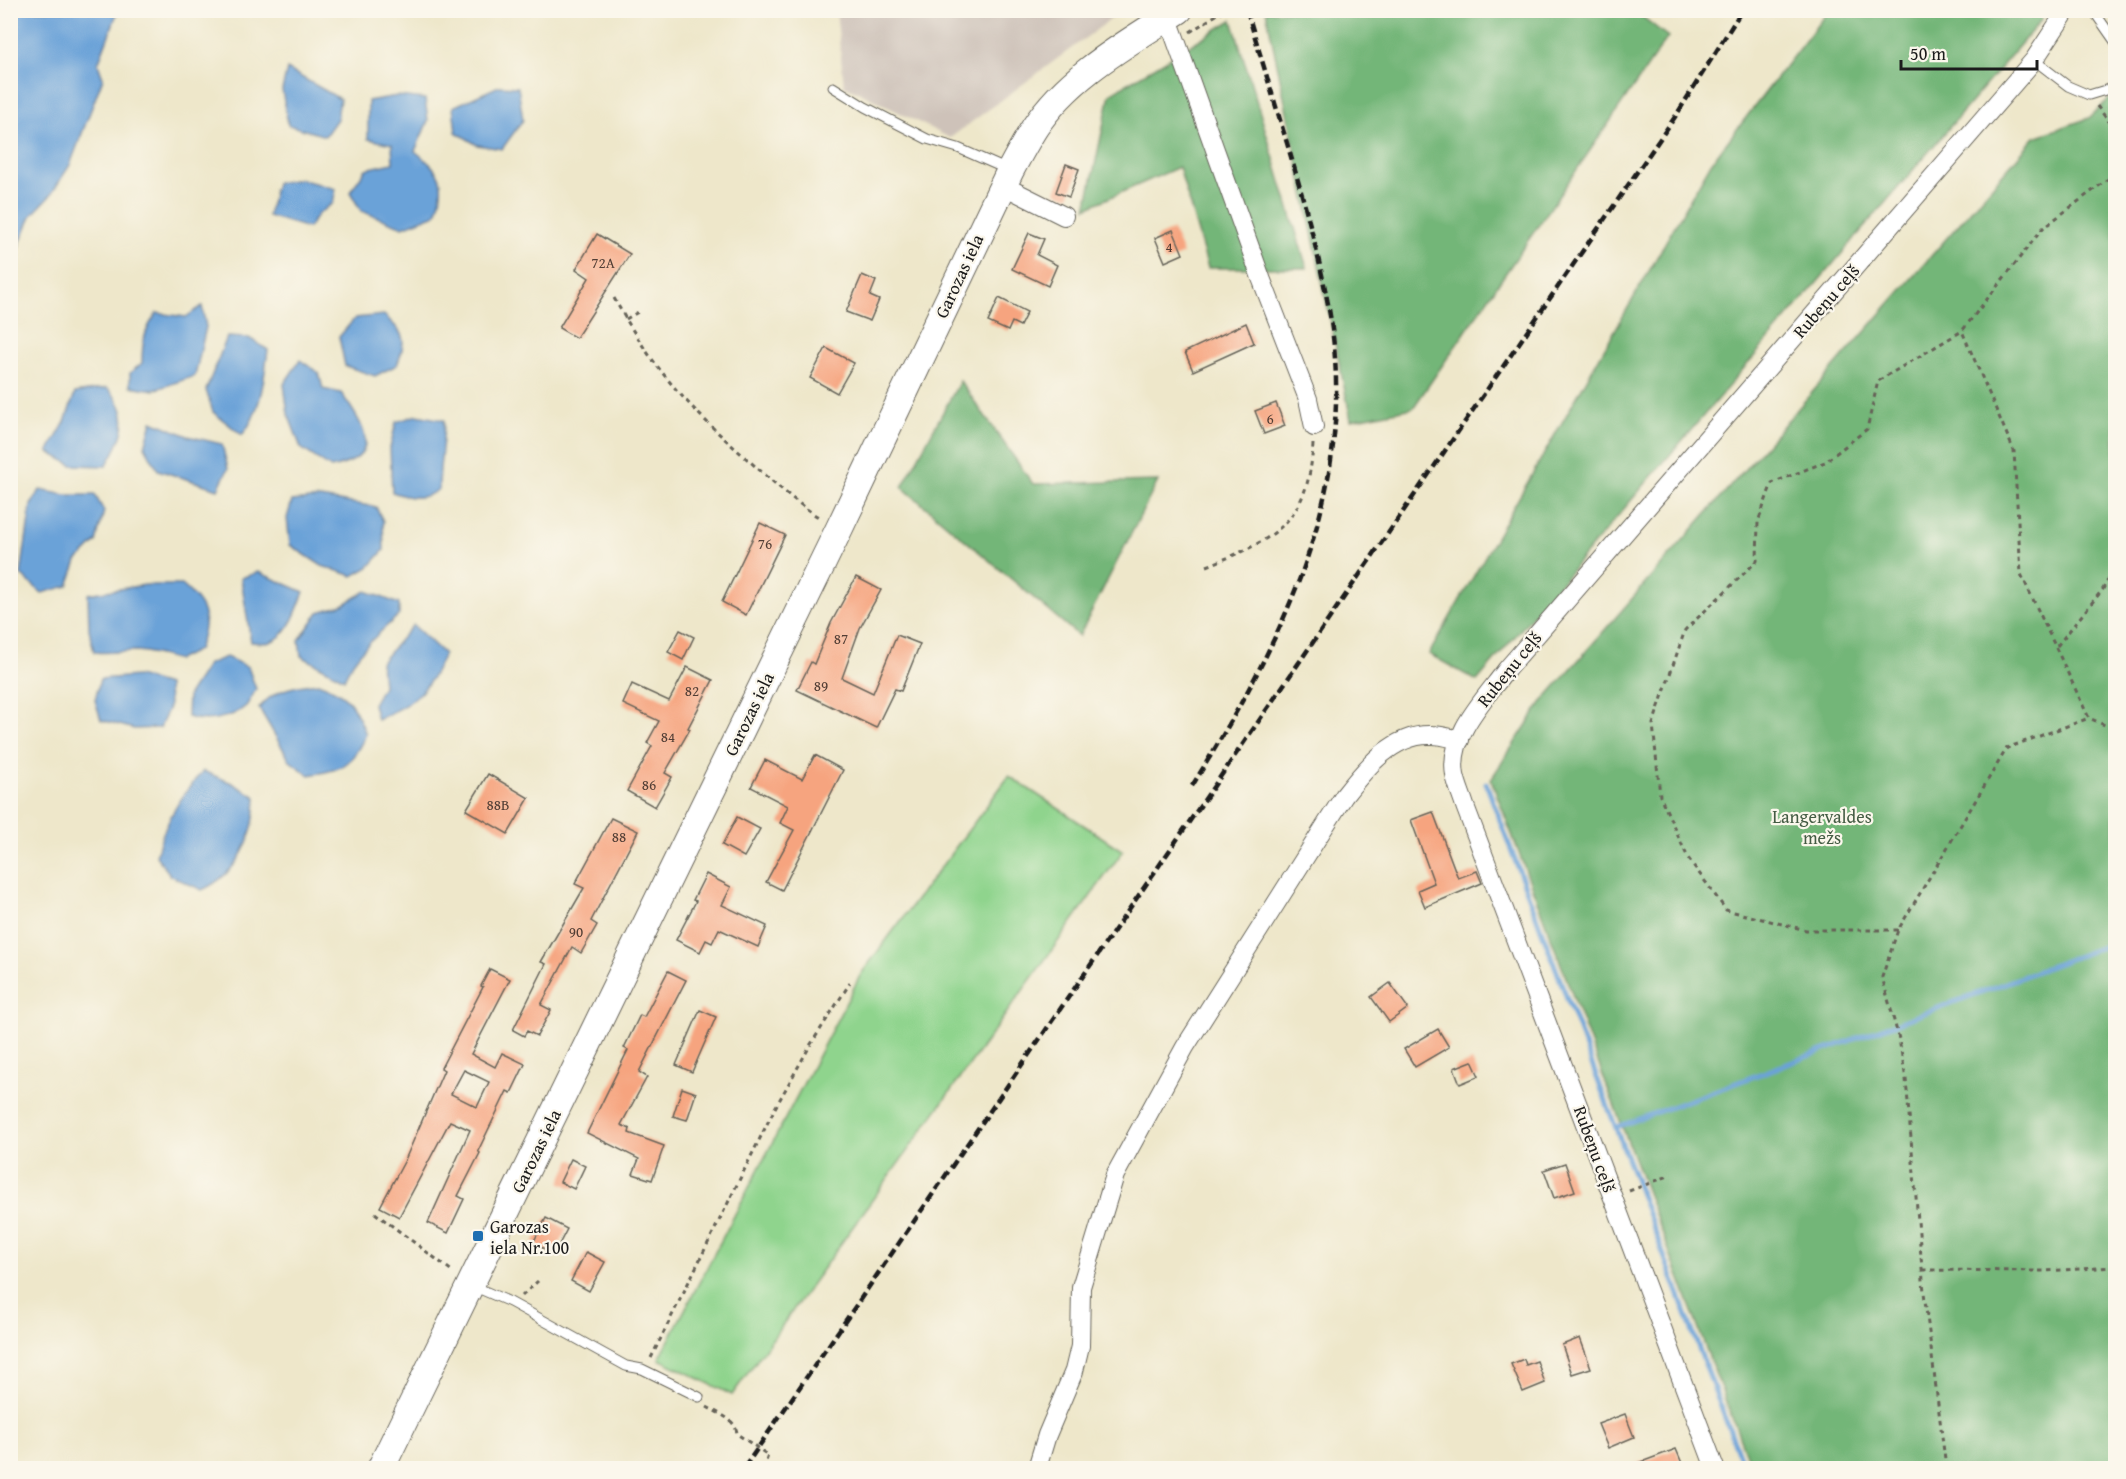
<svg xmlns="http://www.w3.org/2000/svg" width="2126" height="1479" font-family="'Gentium Book Plus',serif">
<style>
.industrial{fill:#cec2b9}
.green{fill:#8fd48d;stroke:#567854;stroke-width:1.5}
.forest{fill:#73b678;stroke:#48694a;stroke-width:1.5}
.water{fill:#6aa2d8;stroke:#435f7a;stroke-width:1.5}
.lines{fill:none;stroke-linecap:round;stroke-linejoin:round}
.stream{stroke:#6aa2d8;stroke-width:5}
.building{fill:#f6a47f;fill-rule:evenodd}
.service-casing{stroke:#666359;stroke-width:11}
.minor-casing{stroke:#666359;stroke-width:20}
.secondary-casing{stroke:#666359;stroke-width:29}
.path{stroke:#666359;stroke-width:3;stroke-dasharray:4.5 4.5;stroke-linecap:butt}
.service{stroke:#fff;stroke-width:9}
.minor{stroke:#fff;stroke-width:18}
.secondary{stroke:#fff;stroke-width:27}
.rail{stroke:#1c1c1c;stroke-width:4.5;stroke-dasharray:9 4.5;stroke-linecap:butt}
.poi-dot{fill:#1f6fb2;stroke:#fbf7ec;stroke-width:2}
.labels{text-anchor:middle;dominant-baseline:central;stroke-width:4.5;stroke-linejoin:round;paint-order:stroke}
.number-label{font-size:15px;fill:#523e35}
.street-label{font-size:18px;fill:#1c1c1c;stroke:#fbf7ec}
.park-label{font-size:18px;fill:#445c44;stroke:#fbf7ec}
.poi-label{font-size:18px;fill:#1c1c1c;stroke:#fbf7ec;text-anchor:start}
</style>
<rect width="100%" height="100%" fill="#fbf7ec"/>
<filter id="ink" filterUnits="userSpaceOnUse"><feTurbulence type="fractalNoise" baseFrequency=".0167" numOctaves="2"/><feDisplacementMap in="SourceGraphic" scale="12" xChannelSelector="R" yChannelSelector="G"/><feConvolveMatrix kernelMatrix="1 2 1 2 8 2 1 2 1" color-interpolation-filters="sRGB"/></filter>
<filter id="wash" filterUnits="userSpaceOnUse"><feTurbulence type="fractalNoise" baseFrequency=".008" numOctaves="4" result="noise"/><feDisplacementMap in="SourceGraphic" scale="24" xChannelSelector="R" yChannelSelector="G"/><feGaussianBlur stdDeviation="1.35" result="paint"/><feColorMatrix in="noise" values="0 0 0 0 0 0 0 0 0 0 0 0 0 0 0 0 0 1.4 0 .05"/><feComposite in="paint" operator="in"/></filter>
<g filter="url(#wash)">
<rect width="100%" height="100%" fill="#eee7ca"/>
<path class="industrial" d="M836,11v-1l286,1 -172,127 -106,-53z"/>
<path class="green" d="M1009,776l114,75 -391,544 -73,-36 202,-385z"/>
<g class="forest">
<path d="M1266,11h369l33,26 -255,371 -62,12z"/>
<path d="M1828,11l212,-1 2,9 -565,662 -48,-27 282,-491z"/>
<path d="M1232,20l75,248h-99l-29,-101 -93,41 24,-114z"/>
<path d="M2115,93v1375h-364l-260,-689 50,-76 494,-566 54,-19z"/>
<path d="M960,381l73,103 125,-3 -79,155 -177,-149z"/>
</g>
<g class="water">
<path d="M11,10l107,1 -20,53 5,14 -33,87 -20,31 -19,20 -20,49z"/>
<path d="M287,69l53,30 -3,20 -12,17 -37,-11 -6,-35z"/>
<path d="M499,86l19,1 5,33 -21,29 -25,-4 -21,-13 -3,-25z"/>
<path d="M397,96l28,3 3,22 -13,30c25,20 33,30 21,63l-33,13 -42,-16 -11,-19 16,-23 27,-6 -1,-19 -24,-5v-38z"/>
<path d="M300,179l36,10 -3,14 -15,11 -10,14 -40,-12 8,-33z"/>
<path d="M202,306l4,21 -11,49 -41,14 -24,-4v-13l12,-10c0,-20 2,-33 15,-50l29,4z"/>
<path d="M384,315c20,19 24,23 13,50l-22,11 -30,-10 -6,-29 16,-19z"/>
<path d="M227,337l22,1 19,12c-4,29 -7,63 -26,85l-29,-23 -7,-22z"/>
<path d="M300,360l19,13 4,16 18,4c11,16 40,51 13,67 -7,4 -16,6 -23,8l-30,-20 -13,-34 -4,-30z"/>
<path d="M107,388c27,26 17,49 -1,78l-34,-1 -24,-13 17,-30 10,-29z"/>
<path d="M417,415l27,5c0,23 -5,45 -5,69 -15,12 -30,9 -47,3l-2,-44 6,-26z"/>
<path d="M152,421l36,15 34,8 6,25 -10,20 -60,-19 -13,-23z"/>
<path d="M40,490l26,5h29l9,16 -8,31 -19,19 -9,25 -26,7 -21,-18 10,-70z"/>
<path d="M320,498l56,9 7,14 1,29 -15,17 -16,9 -31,-10 -32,-21 -3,-27 5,-17z"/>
<path d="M258,572l46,20c-7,17 -14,44 -34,50 -5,2 -14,0 -19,0l-10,-64z"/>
<path d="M145,585h37c26,22 27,33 16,65l-20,10c-14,-4 -27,-8 -42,-9 -14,0 -27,3 -42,1l-5,-23 -1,-35z"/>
<path d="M366,591l33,13v11c-19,17 -45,39 -55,64l-43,-23 -2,-16 20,-28 24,-7z"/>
<path d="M413,625l31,29c-18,41 -28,46 -67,66l-4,-16 10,-18 -2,-24z"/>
<path d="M226,657l22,10 8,22c-3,5 -6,12 -10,17 -14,13 -42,17 -59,11l1,-22 20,-31z"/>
<path d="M137,676l31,9 1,22 -9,21 -26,1 -33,-9 -6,-20 5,-21z"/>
<path d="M318,683c31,11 36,22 48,51 -15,33 -23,35 -57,41l-19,-14 -31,-53c15,-19 35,-22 59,-25z"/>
<path d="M203,771l29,12 24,14c-1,40 -17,76 -54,93l-31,-14 -15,-20c8,-33 24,-60 47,-85z"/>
</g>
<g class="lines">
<g class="stream">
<path d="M1486,783l258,685"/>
<path d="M1617,1127l499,-185"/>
</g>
</g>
<g id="blocks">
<g class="building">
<path d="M1066,164l13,5 -10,28 -13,-5z"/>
<path d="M1173,230l10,24 -18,8 -10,-24z"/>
<path d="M1029,233l15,6 -7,16 20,10 -9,21 -36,-17z"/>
<path d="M597,234l33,20 -54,84 -17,-10 30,-50 -13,-9z"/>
<path d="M862,275l14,6 -6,15 9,4 -9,21 -24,-9z"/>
<path d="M999,298l28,14 -7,14 -8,-4 -4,9 -20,-9z"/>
<path d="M1246,323l8,20 -61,28 -8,-19z"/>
<path d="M826,348l28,15 -17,30 -27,-15z"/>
<path d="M1276,403l9,23 -21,8 -9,-23z"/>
<path d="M760,523l25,12 -39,80 -24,-13z"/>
<path d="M856,577l25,13 -21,38 -18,50 31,15 24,-58 23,9 -19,47 -6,-2 -19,39 -79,-38 14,-28 3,2 17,-41z"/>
<path d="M680,630l14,7 -11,23 -15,-8z"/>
<path d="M687,667l26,13 -25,48 2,1 -25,44 7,4 -17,30 -28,-16 25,-45 -5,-3 12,-22 -36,-17 9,-20 37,17z"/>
<path d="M815,755l28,15 -61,120 -16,-8 28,-52 -14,-7 8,-17 -37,-19 14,-27 37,19z"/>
<path d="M488,774l41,24 -21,36 -42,-24z"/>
<path d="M1433,812l25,66 19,-7 5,12 -57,24 -7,-17 16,-7 -23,-63z"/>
<path d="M737,817l23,12 -16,28 -22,-12z"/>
<path d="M611,818l27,13 -47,90 6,4 -16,28 -9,-6 -31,58 10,5 -14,26 -10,-5 -3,5 -11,-6 33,-66 -5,-2 43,-74 -9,-4z"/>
<path d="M706,874l25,13 -9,18 45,21 -9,21 -39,-18 -7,14 -6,-3 -6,12 -24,-12 20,-39 -3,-1z"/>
<path d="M490,969l20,10 -39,75 24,13 7,-14 23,11 -14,29 -4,-2 -29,60 2,2 -22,43 6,3 -16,34 -20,-10 42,-93 -20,-9 -51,96 -19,-10 25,-47 39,-90 -3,-2 42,-81 -2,-1zM464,1070l25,12 -12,25 -26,-13z"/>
<path d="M668,971l18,9 -47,92 8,5 -26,48 9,4 -1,4 35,13 -12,34 -19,-6 6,-15 -52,-26 41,-83 -4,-2 16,-33 4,2z"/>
<path d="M1390,983l18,25 -19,14 -18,-25z"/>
<path d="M700,1010l16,7 -24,55 -16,-7z"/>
<path d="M1438,1029l11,18 -34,20 -11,-18z"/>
<path d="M1472,1061l7,15 -19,8 -6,-16z"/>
<path d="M682,1088l14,5 -9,27 -14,-4z"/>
<path d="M571,1159l14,7 -11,23 -14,-7z"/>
<path d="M1565,1163l10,28 -21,7 -10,-28z"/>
<path d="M546,1218l21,11 -13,25 -21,-11z"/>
<path d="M586,1252l19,10 -16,29 -18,-10z"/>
<path d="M1580,1338l11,30 -19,6 -10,-29z"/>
<path d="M1524,1359l2,6 11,-4 8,22 -22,9 -12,-28z"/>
<path d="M1625,1414l9,23 -26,11 -10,-24z"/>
<path d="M1676,1449l8,19h-56v-1z"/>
</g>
</g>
</g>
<g filter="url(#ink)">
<use href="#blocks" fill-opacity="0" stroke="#666359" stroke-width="1.5"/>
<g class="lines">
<defs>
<g id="service">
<path d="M2093,10l23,33"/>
<path d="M2034,60l34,26 21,9 23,-7 4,-5"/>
<path d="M833,87l32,20 62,32 31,9 50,22"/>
<path d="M473,1286l37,16 116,64 16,3 57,28"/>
</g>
<g id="minor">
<path d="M1165,10l96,268 47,121 6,28"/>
<path d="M1002,185l62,31"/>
<path d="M1037,1468l10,-33 27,-64 6,-25 1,-59 34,-112 70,-128 159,-251c21,-27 49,-63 88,-61 9,0 19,3 28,5"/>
<path d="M1715,1468l-250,-662c-3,-10 -8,-21 -10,-31 -7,-40 30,-76 52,-106l527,-609 33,-50"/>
</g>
<path id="secondary" d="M381,1468l458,-939 171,-358c8,-15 16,-30 25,-44 34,-52 93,-84 144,-117"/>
</defs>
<use href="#service" class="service-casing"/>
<use href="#minor" class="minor-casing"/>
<use href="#secondary" class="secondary-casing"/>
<g class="path">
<path d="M1190,32l34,-22"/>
<path d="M2097,106l19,25"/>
<path d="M2116,173l-73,55 -81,103 52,120 7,123 68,144 27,12"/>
<path d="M614,298c41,75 77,112 141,168 21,18 41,37 65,52"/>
<path d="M626,319l14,-8"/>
<path d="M1207,566c67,-26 102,-44 106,-122"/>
<path d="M2057,646l46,-57 13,-24"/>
<path d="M1898,930h-92l-80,-20 -38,-52 -28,-62 -7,-72 32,-94 72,-69 1,-39 14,-39 53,-21 42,-33 11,-48 84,-50"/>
<path d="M1629,1191l42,-16"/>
<path d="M375,1213l77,58"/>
<path d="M1922,1270l122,1 72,-4"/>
<path d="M522,1296l16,-15"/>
<path d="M651,1358l124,-250 36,-64 39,-61"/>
<path d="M707,1407c12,7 29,12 30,27l31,21 -4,13"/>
<path d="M1946,1468l-22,-176 -18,-213 -7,-40 -17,-62 16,-47 109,-182 82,-30"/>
</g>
<use href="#service" class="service"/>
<use href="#minor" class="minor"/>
<use href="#secondary" class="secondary"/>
<g class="rail">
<path d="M1192,786c92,-148 170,-301 136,-482 -19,-99 -53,-197 -81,-294"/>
<path d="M744,1468l933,-1354 65,-104"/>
</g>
</g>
</g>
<rect class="poi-dot" x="472" y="1230" width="12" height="12" rx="3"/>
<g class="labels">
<g class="number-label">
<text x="1169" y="246">4</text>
<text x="603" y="262">72A</text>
<text x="1270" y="418">6</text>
<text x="765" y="543">76</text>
<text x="841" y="638">87</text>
<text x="821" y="685">89</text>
<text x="692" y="690">82</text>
<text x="668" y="736">84</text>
<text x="649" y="784">86</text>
<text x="498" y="804">88B</text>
<text x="619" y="836">88</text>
<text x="576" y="931">90</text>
</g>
<g class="street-label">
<text transform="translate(959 276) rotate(-65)">Garozas iela</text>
<text transform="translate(1826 301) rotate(-49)">Rubeņu ceļš</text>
<text transform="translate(1509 669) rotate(-51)">Rubeņu ceļš</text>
<text transform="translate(749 714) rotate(-64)">Garozas iela</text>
<text transform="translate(1595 1149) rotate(70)">Rubeņu ceļš</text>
<text transform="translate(536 1151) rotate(-64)">Garozas iela</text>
</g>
<g class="park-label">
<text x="1822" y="816">Langervaldes<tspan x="1822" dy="21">mežs</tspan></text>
</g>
<g class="poi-label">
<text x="490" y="1226">Garozas<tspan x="490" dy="21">iela Nr.100</tspan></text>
</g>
</g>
<rect width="2126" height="1479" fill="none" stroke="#fbf7ec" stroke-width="36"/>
<path d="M1901 60v9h136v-9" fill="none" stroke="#1c1c1c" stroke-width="3"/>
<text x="1910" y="60" font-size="18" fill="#1c1c1c" stroke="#fbf7ec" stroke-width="4.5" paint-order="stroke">50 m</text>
</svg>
